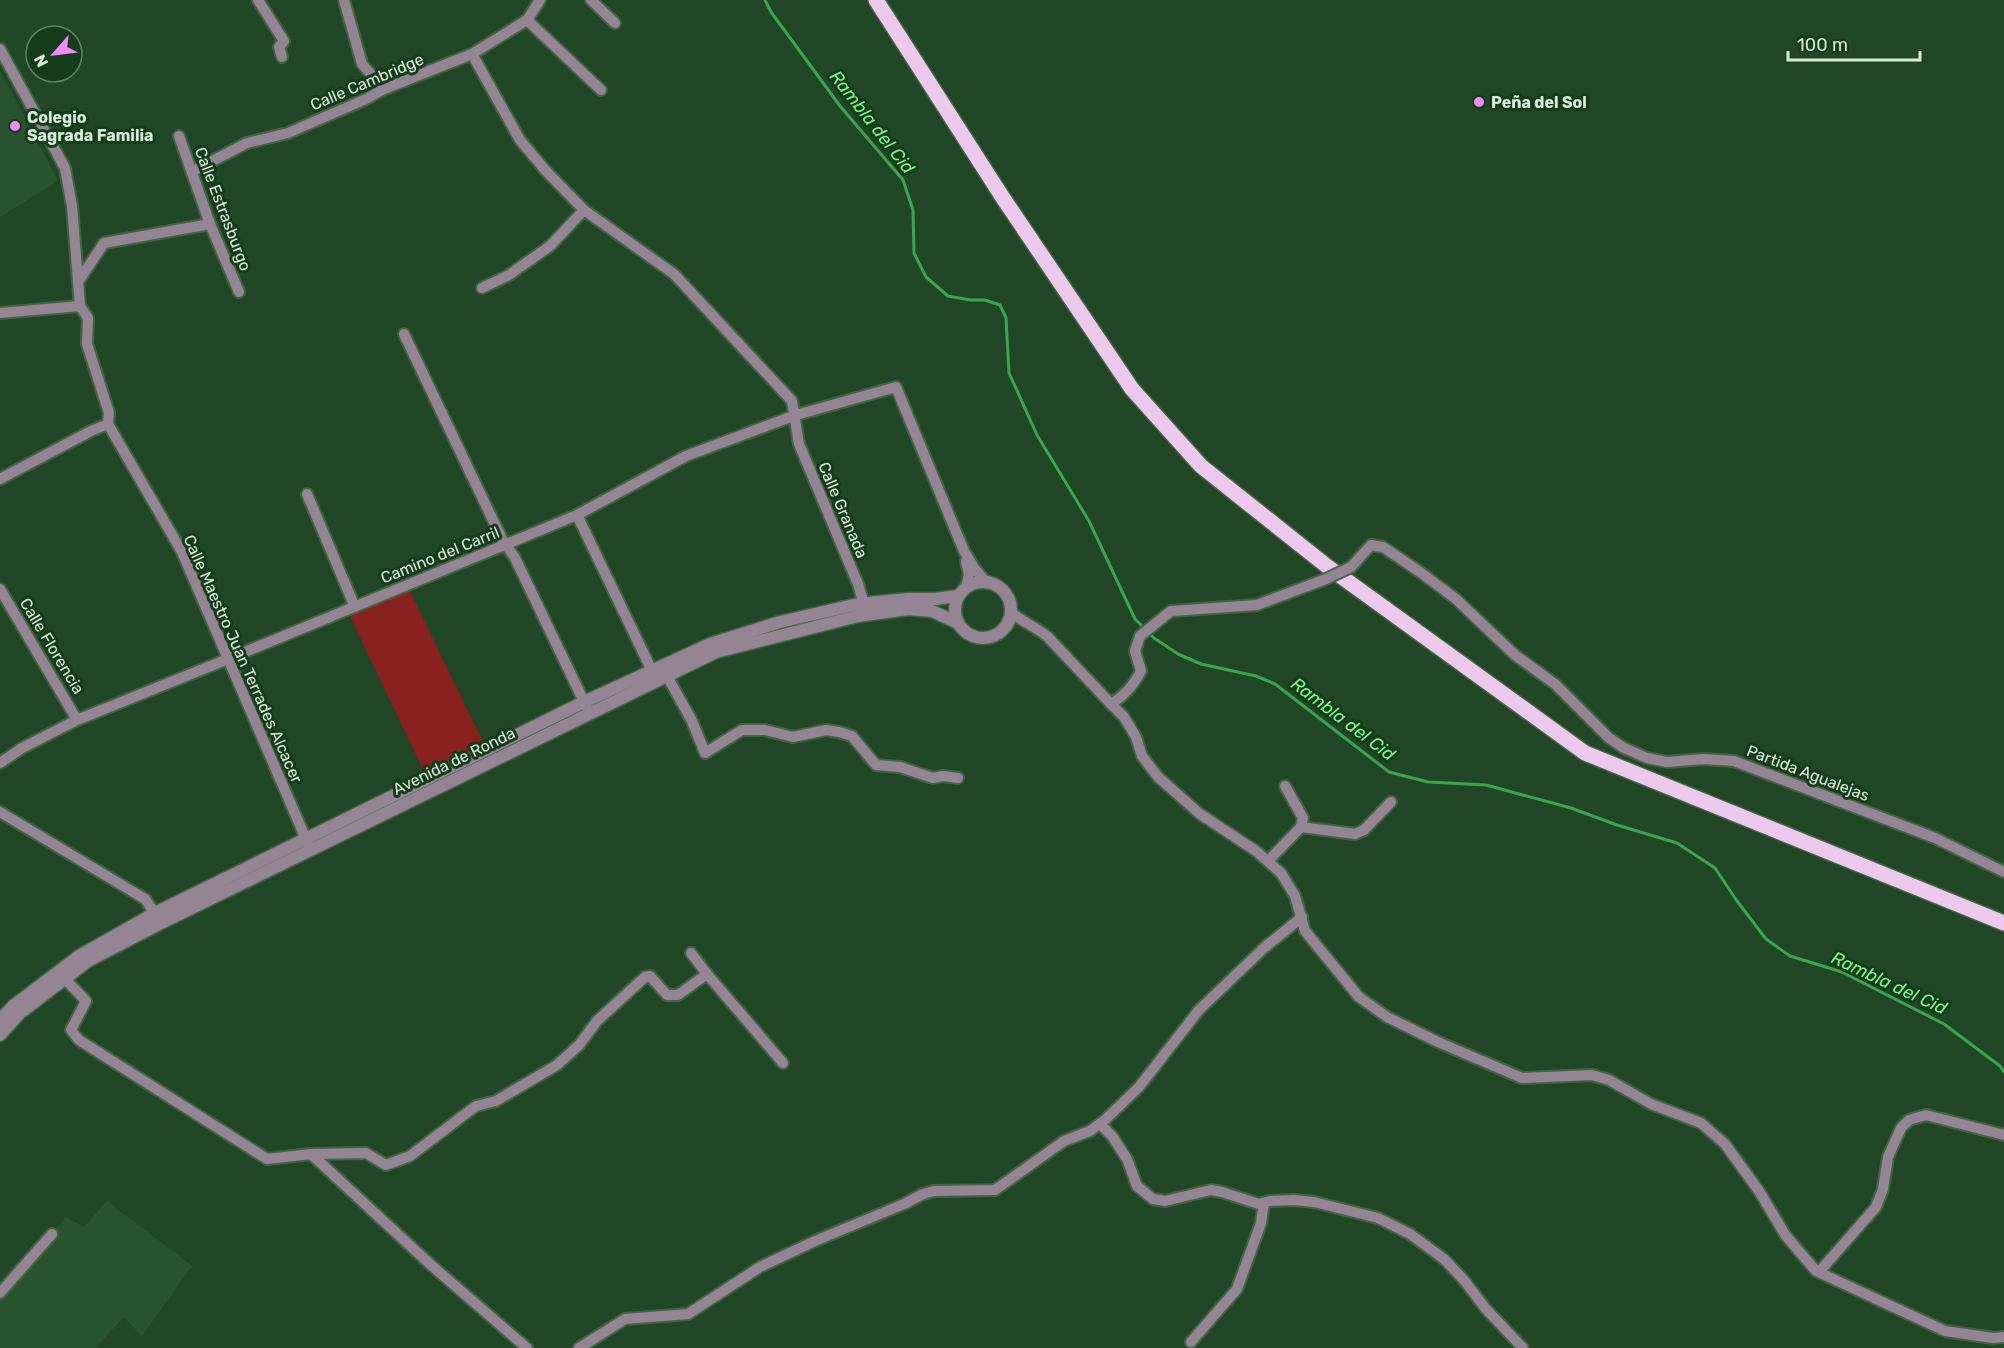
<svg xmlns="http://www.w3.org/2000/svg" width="2004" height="1348" font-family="Rubik,sans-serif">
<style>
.built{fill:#2a542f}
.green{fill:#88211f}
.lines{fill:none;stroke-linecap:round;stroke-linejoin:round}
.stream{stroke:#3ca64e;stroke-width:3}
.minor-casing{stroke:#436546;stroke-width:14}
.tertiary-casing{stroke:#436546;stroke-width:15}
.primary-casing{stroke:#436546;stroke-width:18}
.minor{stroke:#958494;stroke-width:10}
.tertiary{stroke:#958494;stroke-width:12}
.primary{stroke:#ecc9ec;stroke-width:15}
.minor-bridge-casing{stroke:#436546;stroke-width:14;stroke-linecap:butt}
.minor-bridge{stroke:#958494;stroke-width:10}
.poi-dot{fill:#f28af3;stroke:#173c1c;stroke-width:2}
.labels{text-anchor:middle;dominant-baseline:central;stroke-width:6;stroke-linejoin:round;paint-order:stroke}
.street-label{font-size:16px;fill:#d7ecd8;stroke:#173c1c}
.poi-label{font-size:16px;font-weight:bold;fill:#d7ecd8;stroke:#173c1c;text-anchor:start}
.water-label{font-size:18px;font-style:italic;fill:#77f889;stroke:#173c1c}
</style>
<rect width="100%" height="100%" fill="#224726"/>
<g class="built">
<path d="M0,70l58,111 -58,36z"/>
<path d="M107,1201l85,65 -50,70 -18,-19 -29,31h-95v-53l66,-78 18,10z"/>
</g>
<path class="green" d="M410,591l74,153 -59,30 -75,-158z"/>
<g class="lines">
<path class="stream" d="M765,0l6,12 69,94 63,74 10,30 1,43 12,24 22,19 22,4h15l15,5 6,13 3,55 28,62 52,86 46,98 19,19 24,16 23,10 55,12 19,8 114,88 39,10 58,3 85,23 46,17 60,18 38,25 22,33 29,38 24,17 52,16 102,52 56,42 4,6"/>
<defs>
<g id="minor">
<path d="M258,0l26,41 -5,6 3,10"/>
<path d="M344,0l18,64 22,25"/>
<path d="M591,0l24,23"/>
<path d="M527,20l74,70"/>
<path d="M0,49l65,119 7,38 8,100 8,12 -1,26 22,69 -1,11 74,128 127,294"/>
<path d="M472,54l48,86 26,31 38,39 90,64 118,127 7,43 59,140 8,27"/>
<path d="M179,136l31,88 29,68"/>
<path d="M193,171l54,-28 41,-10 78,-34 18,-10 88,-35 55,-34 13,-20"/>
<path d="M78,282l26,-39 106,-19"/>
<path d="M482,288l27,-13 41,-29 34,-36"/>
<path d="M0,313l80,-7"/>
<path d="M404,334l98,205 13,19 73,152"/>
<path d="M0,479l91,-48 17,-7"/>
<path d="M307,494l48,113"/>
<path d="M577,515l78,162"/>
<path d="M966,561l3,14 -3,12"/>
<path d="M1351,567l20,-22 12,2 37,25 36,27 59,56 40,29 54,54 15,10 23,10 20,4 37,-3 30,2 201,77 69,34"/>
<path d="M0,589l77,131"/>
<path d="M1011,612c12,10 24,15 36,24l64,68c14,-9 22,-18 30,-33l-6,-20 5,-15 31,-25 86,-6 69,-26"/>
<path d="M667,676l25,45 13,32 37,-23h23l28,7 33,-7 13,2 13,4 24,29 24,2 33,11 10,-2 15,2"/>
<path d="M1111,704l13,13 12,20 6,19 16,21 42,37 56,37 25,22 14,23 10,35 54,66 28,20 51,25 84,36 70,-3 17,5 42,24 50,19 24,21 34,47 27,45 30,35 129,60 48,7 11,-1"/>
<path d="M0,763l22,-15 55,-28 151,-61 349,-144 109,-59 110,-41 100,-28 68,164 11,18 11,13"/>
<path d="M1285,786l18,32 -2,9"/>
<path d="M0,812l145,87 14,21"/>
<path d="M1268,861l33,-34 54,7 9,-4 27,-28"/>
<path d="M707,974l76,89"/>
<path d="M65,979l21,22 -15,29 8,10 188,119 44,-5 120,111 96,83"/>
<path d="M1100,1124l12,12 15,23 10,27 16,13 12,2 46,-11 11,2 37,12 11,-3 24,-1 20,2 64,16 32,16 34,25 19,20 23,30 37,39"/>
<path d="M311,1154l55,-1 20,12 24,-9 66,-50 20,-5 61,-36 22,-20 18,-24 48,-44 5,-1 17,19h11l29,-21 -16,-21"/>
<path d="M1819,1272l57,-65 7,-18 5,-32 13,-29 8,-8 17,-5 78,20"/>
<path d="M0,1293l52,-59"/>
<path d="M1191,1342l46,-53 24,-66 3,-20"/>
<path d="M579,1348l46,-29 63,-5 72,-47 55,-26 89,-37 19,-10 11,-3 61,-1 69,-49 26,-10 16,-12 33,-32 60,-77 66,-63 37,-30"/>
</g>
<g id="tertiary">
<circle cx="983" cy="610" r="28"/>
<path d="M0,1020l13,-14 66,-50 76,-43 429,-211 126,-58 70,-22 78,-18 50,-5h27l23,-3"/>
<path d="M0,1035l20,-22 68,-52 73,-38 555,-271 142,-36 50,-7 24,2 26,12"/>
</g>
<path id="primary" d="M876,0l127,198 129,191 69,77 127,101 257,186 419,170"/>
</defs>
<use href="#minor" class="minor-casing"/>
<use href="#tertiary" class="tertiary-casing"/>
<use href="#primary" class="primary-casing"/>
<use href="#minor" class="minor"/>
<use href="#tertiary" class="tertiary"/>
<use href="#primary" class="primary"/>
<defs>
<path id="minor-bridge" d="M1326,579l25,-12"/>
</defs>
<use href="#minor-bridge" class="minor-bridge-casing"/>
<use href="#minor-bridge" class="minor-bridge"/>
</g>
<g class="poi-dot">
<circle cx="1479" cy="102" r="6"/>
<circle cx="15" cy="126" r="6"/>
</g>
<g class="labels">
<g class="street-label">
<text transform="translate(367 82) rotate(-23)">Calle Cambridge</text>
<text transform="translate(223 209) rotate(69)">Calle Estrasburgo</text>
<text transform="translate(843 510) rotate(67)">Calle Granada</text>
<text transform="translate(440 555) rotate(-22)">Camino del Carril</text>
<text transform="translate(52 646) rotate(59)">Calle Florencia</text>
<text transform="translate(243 659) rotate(66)">Calle Maestro Juan Terrades Alcacer</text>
<text transform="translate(454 761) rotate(-26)">Avenida de Ronda</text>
<text transform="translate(1808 773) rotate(21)">Partida Agualejas</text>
</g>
<g class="poi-label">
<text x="1491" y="102">Peña del Sol</text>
<text x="27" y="117">Colegio<tspan x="27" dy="18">Sagrada Familia</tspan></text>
</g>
<g class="water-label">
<text transform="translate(872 122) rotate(52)">Rambla del Cid</text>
<text transform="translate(1343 719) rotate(37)">Rambla del Cid</text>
<text transform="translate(1889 983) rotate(25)">Rambla del Cid</text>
</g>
</g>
<g transform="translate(54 54) rotate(242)"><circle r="28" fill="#173c1c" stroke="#648267" stroke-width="1.5"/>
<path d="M0-4.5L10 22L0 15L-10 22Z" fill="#f28af3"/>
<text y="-9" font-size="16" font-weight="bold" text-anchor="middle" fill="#d7ecd8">N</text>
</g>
<path d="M1788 51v9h132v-9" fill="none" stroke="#d7ecd8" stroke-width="3"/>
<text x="1797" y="51" font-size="18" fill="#d7ecd8" stroke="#173c1c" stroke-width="4.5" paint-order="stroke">100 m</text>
</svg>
